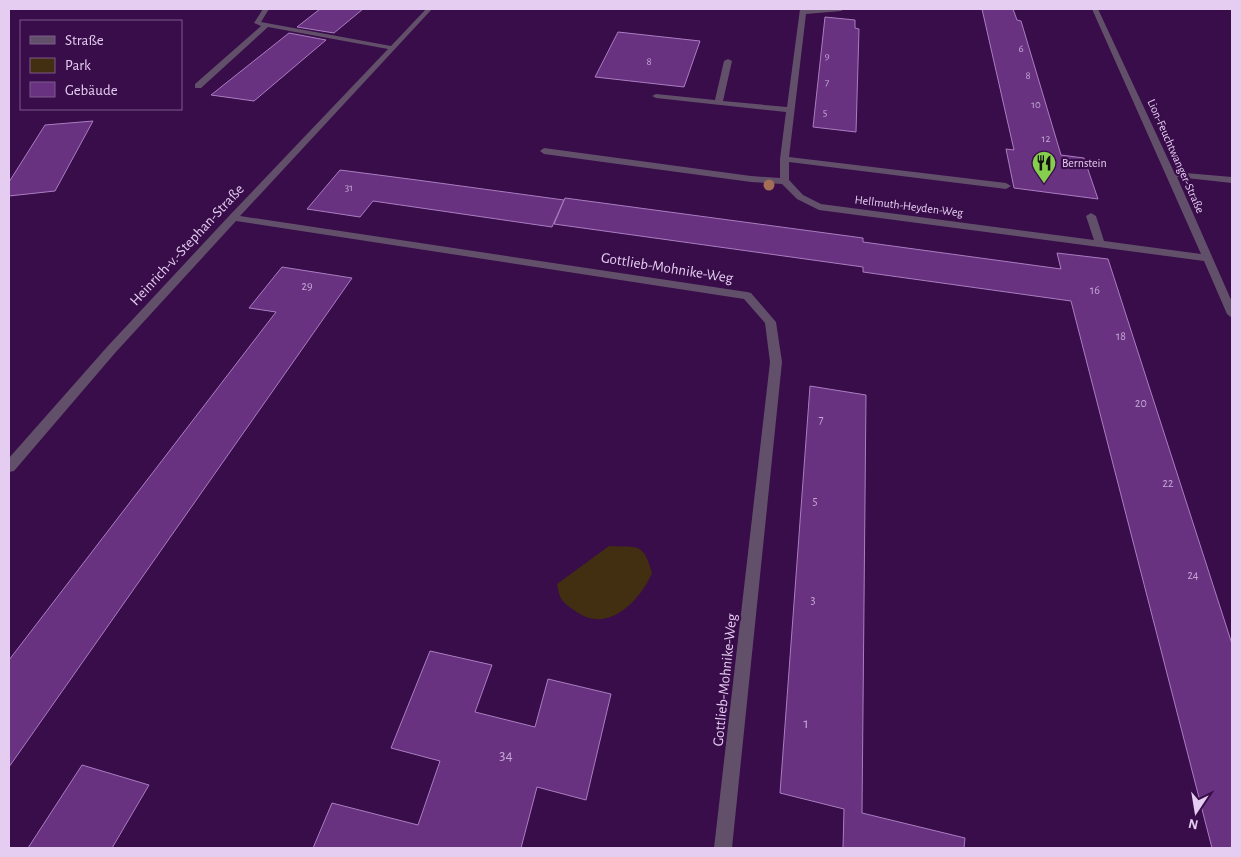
<svg xmlns="http://www.w3.org/2000/svg" width="1241" height="857" font-family="'Alegreya Sans',sans-serif">
<style>
.green{fill:#422e11}
.building{fill:#683281;stroke:#aa7dc0}
.lines{fill:none;stroke-linecap:round;stroke-linejoin:round}
.minor{fill:#62506b;fill-rule:evenodd}
.tree{fill:#a46d55}
.labels{text-anchor:middle;dominant-baseline:central;stroke-width:4.5;stroke-linejoin:round;paint-order:stroke}
.far-number-label{font-size:11px;fill:#c5a6d5}
.far-street-label{font-size:12px;fill:#e4cdf1;stroke:#380d49}
.far-poi-label{font-size:12px;fill:#e4cdf1;stroke:#380d49;text-anchor:start}
.number-label{font-size:12px;fill:#c5a6d5}
.street-label{font-size:15px;fill:#e4cdf1;stroke:#380d49}
.near-number-label{font-size:15px;fill:#c5a6d5}
</style>
<rect width="100%" height="100%" fill="#380d49"/>
<path class="green" d="M609,546c29,2 34,-5 43,27 -12,28 -44,61 -75,39 -5,-3 -12,-8 -15,-12 -3,-4 -4,-11 -5,-16z"/>
<g class="building">
<path d="M320,9h43l-29,24 -37,-6z"/>
<path d="M982,9h31l4,11 4,1 40,134 23,3 14,41 -84,-11 -8,-39 8,1z"/>
<path d="M825,17l30,3v8l4,1 -3,103 -43,-5z"/>
<path d="M618,32l82,9 -16,46 -89,-10z"/>
<path d="M289,33l37,7 -72,61 -43,-6z"/>
<path d="M93,121l-38,70 -46,5v-14l36,-57z"/>
<path d="M340,170l77,10 147,20 -12,27 -179,-26 -13,16 -53,-8z"/>
<path d="M565,198l298,40v4l198,27 -4,-16 51,6 124,385v204h-20l-141,-547 -208,-29v-5l-309,-43z"/>
<path d="M282,267l70,11 -343,489v-107l267,-348 -27,-4z"/>
<path d="M810,386l56,9 -4,418 103,25 -1,10h-121l1,-39 -64,-16z"/>
<path d="M430,651l62,14 -17,47 60,15 13,-48 63,15 -25,106 -49,-13 -16,61h-208l19,-45 86,22 22,-64 -49,-13z"/>
<path d="M82,765l67,20 -37,63h-84z"/>
</g>
<g class="lines">
<g class="minor">
<path d="M263,9h6l-8,13 130,24 35,-37h6l-192,207 507,76 4,1 25,29 6,40 -50,486h-18l56,-486 -5,-39 -21,-24 -508,-78 -121,132 -101,118 -5,1v-14l98,-111 122,-131 159,-167 -120,-22 -67,61h-6v-4l66,-58 -7,-3z"/>
<path d="M800,9h44l-3,2 -35,3 -17,143 217,26 5,3 -5,3 -217,-27v18l14,15 18,9 273,36 -8,-24 5,-3 5,3 8,25 97,13 -109,-245h6l76,163 58,5v6l-55,-6 55,125v16l-5,-4 -23,-53 -385,-51 -22,-11 -15,-15 -31,-2 -207,-28 -4,-3 4,-3 207,28 29,2v-19l6,-47 -130,-14 -4,-2 4,-2 59,6 9,-39 4,-2 4,2 -9,40 64,6z"/>
</g>
</g>
<circle class="tree" cx="769" cy="185" r="5.5"/>
<defs>
<symbol id="restaurant-pin" viewBox="-11 -11 22 30"><path d="M0 17L-7.5 6A9.5 9.5 0 1 1 7.5 6Z" fill="#86cf4c" stroke="#380d49"/><path d="M-5-6h1v4h1v-4h1v4h1v-4h1v5L-1.5 .5V6h-2V.5L-5-1ZM5-6V6H3V1.5H1.5Q1.5-4 5-6Z" fill="#111"/></symbol>
</defs>
<g fill-rule="evenodd">
<use href="#restaurant-pin" x="1030" y="149" width="28" height="38"/>
</g>
<g class="labels">
<g class="far-number-label">
<text x="1021" y="48">6</text>
<text x="827" y="55">9</text>
<text x="649" y="61">8</text>
<text x="1028" y="75">8</text>
<text x="827" y="82">7</text>
<text x="1036" y="104">10</text>
<text x="825" y="112">5</text>
<text x="1046" y="138">12</text>
<text x="349" y="187">31</text>
</g>
<g class="far-street-label">
<text transform="translate(1176 156) rotate(66)">Lion-Feuchtwanger-Straße</text>
<text transform="translate(909 206) rotate(7)">Hellmuth-Heyden-Weg</text>
</g>
<g class="far-poi-label">
<text x="1062" y="163">Bernstein</text>
</g>
<g class="number-label">
<text x="307" y="286">29</text>
<text x="1095" y="290">16</text>
<text x="1121" y="336">18</text>
<text x="1141" y="403">20</text>
<text x="821" y="419">7</text>
<text x="1168" y="483">22</text>
<text x="815" y="501">5</text>
<text x="1193" y="575">24</text>
<text x="813" y="600">3</text>
</g>
<g class="street-label">
<text transform="translate(187 245) rotate(-47)">Heinrich-v.-Stephan-Straße</text>
<text transform="translate(667 268) rotate(9)">Gottlieb-Mohnike-Weg</text>
<text transform="translate(725 680) rotate(-84)">Gottlieb-Mohnike-Weg</text>
</g>
<g class="near-number-label">
<text x="806" y="723">1</text>
<text x="506" y="755">34</text>
</g>
</g>
<rect width="1241" height="857" fill="none" stroke="#e4cdf1" stroke-width="20"/>
<rect x="20" y="20" width="162" height="90" fill="#380d49" stroke="#7d5a8c"/>
<rect x="30" y="36" width="25" height="8" fill="#62506b" stroke="#7d5a8c"/>
<text x="65" y="45" font-size="15" fill="#e4cdf1">Straße</text>
<rect x="30" y="58" width="25" height="15" fill="#422e11" stroke="#7d5a8c"/>
<text x="65" y="70" font-size="15" fill="#e4cdf1">Park</text>
<rect x="30" y="82" width="25" height="15" fill="#683281" stroke="#7d5a8c"/>
<text x="65" y="95" font-size="15" fill="#e4cdf1">Gebäude</text>
<g transform="translate(1196 812) rotate(192)" stroke="#380d49" stroke-width="4" paint-order="stroke">
<path d="M0-4L9 19L0 12L-9 19Z" fill="#e4cdf1"/>
<text y="-8" font-size="14" font-weight="bold" text-anchor="middle" fill="#e4cdf1">N</text>
</g>
</svg>
